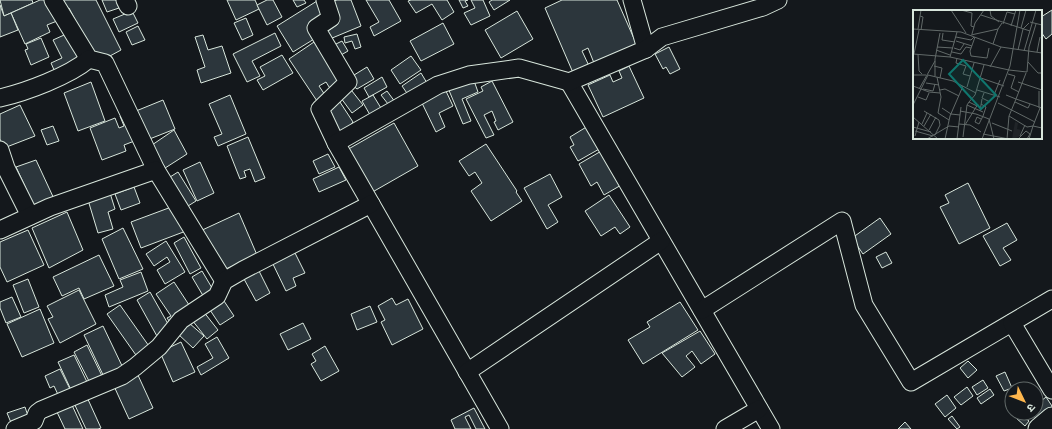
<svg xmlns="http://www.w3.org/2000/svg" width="1052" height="429" font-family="'IBM Plex Sans','Noto Sans Devanagari',sans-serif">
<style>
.building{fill:#2c363c;stroke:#d8e6dc}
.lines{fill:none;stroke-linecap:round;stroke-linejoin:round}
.minor-casing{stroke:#d8e6dc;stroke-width:19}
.tertiary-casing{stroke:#d8e6dc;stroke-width:23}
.minor{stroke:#14181c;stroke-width:17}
.tertiary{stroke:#14181c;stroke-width:21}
.inset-road{fill:none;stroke:#626a69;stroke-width:1}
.view{fill:#0f766e;fill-opacity:0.15;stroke:#0f766e;stroke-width:2}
.inset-edge{fill:none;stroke:#d8e6dc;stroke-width:2}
</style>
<rect width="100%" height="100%" fill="#14181c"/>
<g class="building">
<path d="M0,0h32l1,3 -29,13z"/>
<path d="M40,0h12l5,21 -10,4 3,7 -25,12 -14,-31z"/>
<path d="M58,0h38l25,50 -24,13 -28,-55 -6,3z"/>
<path d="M102,0h14l3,8 -12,4z"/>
<path d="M227,0h28l4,9 -23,11z"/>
<path d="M267,0h6l9,17 -15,8 -10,-20z"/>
<path d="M293,0h11l2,3 -9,4z"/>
<path d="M337,0h14l10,26 -36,15 -2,-7 15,-10 -9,-21z"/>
<path d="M366,0h23l12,21 -27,15 -4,-9 9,-5z"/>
<path d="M411,0h36l7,12 -12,8 -10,-16 -16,9 -8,-12z"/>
<path d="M459,0h9l-3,1 3,5 -5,2z"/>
<path d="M471,0h12l7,16 -19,9 -7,-12 11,-5z"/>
<path d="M492,0h18l-16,10 -5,-8z"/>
<path d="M562,0h55l22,50 -43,18 -8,-20 -6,3 8,17 -16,7 -29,-67z"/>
<path d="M317,1l15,27 -39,24 -16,-26z"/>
<path d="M0,5l4,11 7,-3 7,17 -18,7z"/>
<path d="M1052,10v24l-6,5 -5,-7v-15z"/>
<path d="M132,11l6,12 -19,9 -6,-13z"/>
<path d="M517,11l16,28 -32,19 -16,-28z"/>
<path d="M246,18l7,17 -11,5 -8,-17z"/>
<path d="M443,23l11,21 -33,17 -11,-20z"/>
<path d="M138,26l7,14 -13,5 -6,-13z"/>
<path d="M73,31l16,35 -31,13 -7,-16 11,-5 -9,-18z"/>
<path d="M275,33l6,13 -29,15 8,15 -13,6 -14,-28z"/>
<path d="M357,34l4,13 -6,2 -3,-8 -7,2 -1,-6z"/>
<path d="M203,35l5,15 14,-4 9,27 -30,10 -4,-13 8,-3 -10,-30z"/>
<path d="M41,38l8,19 -18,8 -6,-15 3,-1 -2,-5z"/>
<path d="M342,41l6,10 -14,8 -6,-11z"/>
<path d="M314,42l28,41 -11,7 -5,-8 -7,4 8,12 -8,6 -30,-45z"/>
<path d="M669,47l11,22 -10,5 -4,-7 -3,2 -8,-15z"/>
<path d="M282,55l11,18 -30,17 -6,-10 8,-4 -5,-9z"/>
<path d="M411,56l10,14 -21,14 -9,-14z"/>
<path d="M629,66l15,32 -41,19 -15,-32 22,-10 3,7 9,-4 -3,-7z"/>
<path d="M367,67l7,12 -17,10 -11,-9z"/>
<path d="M421,73l9,15 -19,11 -9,-13z"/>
<path d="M382,77l5,10 -18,10 -5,-9z"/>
<path d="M473,78l5,14 -16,7 9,22 -8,3 -15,-36z"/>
<path d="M492,81l21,41 -15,8 -4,-8 2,-1 -4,-10 -8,4 10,20 -8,3 -20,-39 17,-8 -2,-4z"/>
<path d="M91,82l14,39 -27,10 -14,-38z"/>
<path d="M348,86l15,19 -11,8 -14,-19z"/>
<path d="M445,89l8,17 -14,7 6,14 -9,5 -15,-31z"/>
<path d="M387,91l11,15 -10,-2 -7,-9z"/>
<path d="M230,95l16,39 -28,12 -4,-9 8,-3 -13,-30z"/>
<path d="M373,95l11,18 -11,7 -11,-19z"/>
<path d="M336,96l17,26 -14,16 -15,-27z"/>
<path d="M163,100l12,29 -28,11 -11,-29z"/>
<path d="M20,105l15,31 -31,12 -4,-9v-25z"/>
<path d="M126,113l11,27 -13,5 2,6 -24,9 -12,-32 25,-10 4,10 5,-2 -4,-10z"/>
<path d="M394,123l24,43 -49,28 -24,-43z"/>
<path d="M53,126l6,15 -12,4 -6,-15z"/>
<path d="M588,126l13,22 -23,13 -8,-14 4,-2 -4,-8z"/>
<path d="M174,130l13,24 -25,16 -10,-25z"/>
<path d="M248,137l17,41 -10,4 -5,-13 -6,2 2,6 -6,2 -13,-33z"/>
<path d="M486,144l31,47 -1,1 6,9 -31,20 -20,-30 11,-8 -7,-11 -6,4 -10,-15z"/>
<path d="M603,150l20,34 -19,11 -7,-13 -6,4 -12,-22z"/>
<path d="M328,154l7,13 -16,7 -6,-13z"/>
<path d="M36,160l19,41 -20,7 -19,-41z"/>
<path d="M200,162l14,31 -17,8 -14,-31z"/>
<path d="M339,167l7,13 -27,12 -6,-13z"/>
<path d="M178,172l18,29 -16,10 -18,-29z"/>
<path d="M550,174l12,23 -14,8 10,17 -11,7 -23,-41z"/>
<path d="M968,183l22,45 -31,16 -19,-37 9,-4 -4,-8z"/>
<path d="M134,187l6,16 -19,7 -6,-16z"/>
<path d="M110,193l5,16 -7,3 5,17 -15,4 -10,-33z"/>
<path d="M609,195l21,32 -10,7 -5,-7 -14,9 -16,-25z"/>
<path d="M174,206l12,25 -45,17 -10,-26z"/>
<path d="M67,212l16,38 -34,18 -17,-40z"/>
<path d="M239,213l18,42 -40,18 -19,-41z"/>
<path d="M880,218l11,16 -28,20 -11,-16z"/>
<path d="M1007,223l10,17 -14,8 8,12 -11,6 -17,-30z"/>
<path d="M123,228l20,41 -24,10 -17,-40z"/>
<path d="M28,230l16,35 -37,17 -7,-15v-25z"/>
<path d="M184,237l17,31 -11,6 -16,-31z"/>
<path d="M166,241l19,31 -20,12 -8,-14 13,-8 -3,-5 -13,9 -8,-12z"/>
<path d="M293,249l12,24 -12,5 3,8 -10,5 -15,-31z"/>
<path d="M886,252l6,11 -10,5 -6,-11z"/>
<path d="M99,255l15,31 -30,13 -5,-11 -17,8 -9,-19z"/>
<path d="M202,271l13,22 -10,6 -13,-22z"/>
<path d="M259,271l11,22 -14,8 -12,-22z"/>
<path d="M141,272l7,19 -39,16 -4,-12 18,-8 -3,-7z"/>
<path d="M28,279l11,28 -15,6 -11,-28z"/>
<path d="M174,282l19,29 -21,14 -5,-7 4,-2 -15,-22z"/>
<path d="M79,290l17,34 -36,19 -12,-24 5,-2 -6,-11z"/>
<path d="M150,292l22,39 -14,7 -21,-38z"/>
<path d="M12,297l9,20 -15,6 -6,-15v-6z"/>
<path d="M222,298l12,18 -14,9 -12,-18z"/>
<path d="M392,298l4,7 12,-6 15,30 -31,16 -11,-23 4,-2 -7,-14z"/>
<path d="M680,302l18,28 -55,34 -15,-24 22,-13 -3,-5z"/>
<path d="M120,305l31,44 -13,9 -31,-44z"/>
<path d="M370,306l7,16 -20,8 -6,-16z"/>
<path d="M40,309l14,34 -32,14 -15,-33z"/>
<path d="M203,311l15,19 -11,9 -15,-19z"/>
<path d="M189,323l15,13 -11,12 -15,-14z"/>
<path d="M303,323l8,16 -23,11 -8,-16z"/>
<path d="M103,326l21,44 -19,9 -21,-44z"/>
<path d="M700,331l15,23 -14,10 -9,-13 -6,5 9,11 -13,10 -20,-24z"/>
<path d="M217,337l12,21 -28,17 -4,-8 16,-9 -8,-14z"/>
<path d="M181,342l14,30 -22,10 -13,-30z"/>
<path d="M87,345l16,33 -12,7 -17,-33z"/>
<path d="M325,346l14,25 -18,10 -10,-17 5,-3 -4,-7z"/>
<path d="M74,355l14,29 -16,8 -14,-30z"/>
<path d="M968,361l9,9 -9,8 -8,-10z"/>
<path d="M60,369l12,24 -12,6 -6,-13 -4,2 -5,-12z"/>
<path d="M1005,372l7,16 -8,3 -8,-15z"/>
<path d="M137,373l16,35 -24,11 -16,-35z"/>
<path d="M983,380l5,8 -11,7 -5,-8z"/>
<path d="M967,387l6,9 -12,9 -7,-8z"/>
<path d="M990,389l4,6 -13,9 -4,-6z"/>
<path d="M86,395l15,33 -3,1h-12l-13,-28z"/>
<path d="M947,395l9,13 -11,9 -10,-13z"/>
<path d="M1046,397l6,9v3l-15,11 -5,-7h4v-8z"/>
<path d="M71,403l12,26h-18l-9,-19z"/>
<path d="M25,407l4,12 -17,6 -5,-12z"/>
<path d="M474,408l11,21h-9l-7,-14 -4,2 6,12h-16l-4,-9z"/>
<path d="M1019,413l10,8 -4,5 -10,-9z"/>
<path d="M952,416l8,11 -3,2 -9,-10z"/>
<path d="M905,422l6,7h-13z"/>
</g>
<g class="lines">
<defs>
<g id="minor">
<path d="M53,0l36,59 16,4 51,107"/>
<path d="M125,0l3,6"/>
<path d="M325,0l6,18 -15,10 32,54 -28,27 16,34 164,286"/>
<path d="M632,0l14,49"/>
<path d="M569,82l202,347"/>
<path d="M0,98c26,-6 69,-22 89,-39"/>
<path d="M336,143l102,-58 31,-10 50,-7 50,14 77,-33 16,-12 101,-30 15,-7"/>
<path d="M0,150l6,18 24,48"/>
<path d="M0,230l50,-23 106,-37 68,111"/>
<path d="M702,310l140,-89 22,84 47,77 141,-83"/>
<path d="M1012,323l40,67"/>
<path d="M467,372l194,-131"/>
<path d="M15,429l19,-8 3,-8 4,-3 81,-34 13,-9 24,-20 22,-27 36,-24 7,-15 19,-11 128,-66"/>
<path d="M725,429l34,-20"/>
</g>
<path id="tertiary" d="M1039,429l13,-11"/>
</defs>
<use href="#minor" class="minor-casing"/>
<use href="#tertiary" class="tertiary-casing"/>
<use href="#minor" class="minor"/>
<use href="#tertiary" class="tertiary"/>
</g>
<g transform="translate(913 10)">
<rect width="129" height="129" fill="#14181c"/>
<path d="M102,112l3,1 -1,6 4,1 -2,7 -7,2z" fill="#202428"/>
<path class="inset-road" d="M38,0l15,23M48,0l11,3 -1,13 3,1M77,0l1,6 8,6M68,5l49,16M7,6l3,1 -2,13M117,12l12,3M90,14l4,-12 8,2M98,16l5,-16M108,18l5,-18M0,19l48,3 40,15 41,6M5,19l3,-19M30,23l-1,7 13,2M59,24l3,-11 9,-13M58,25l27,-6 4,-6M43,27l15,3 3,-3M62,27l-5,14 1,5 16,2 2,-10M43,31l16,5M80,34l5,-15M24,37l16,1M41,38l6,2 4,-6M23,40l14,5M105,40l5,-21 6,-6M111,41l12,-41M39,42l9,2 5,-7 5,1M124,42l3,-15M0,44l37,3 59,13M1,44l5,-24M5,44l1,17 3,3M37,47l7,-25M44,48l-1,5 10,3 -3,8 7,2M115,52l10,11h4M21,56l8,2 -2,10M77,57l11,-20M96,60l18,2 2,-25 7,-23M95,64l7,2 -4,12 8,4M0,65h13M22,66v-17l5,-26M24,67l4,20 -3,16 11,7M68,68l23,8M105,72l24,8M13,73l13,2M0,76l16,6 11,1M54,77l7,-24M6,79l16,-28M10,79l10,2 2,-7M27,80l5,-1 14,7M64,80l23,7M71,83l-2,5 8,4M81,85l6,-15M93,85l10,4 10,-26M5,87l8,3 3,-7M56,92l6,-7 9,-30M102,92l13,6 2,-4M85,93l37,19M68,94l5,3 -3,9 -4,8 -4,-2 2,-5 4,2M0,95l15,-30 25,6 23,12M54,95l16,7M29,98l9,6 9,1M126,98v-17M11,101l15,9 1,5 -5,10M47,101l16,3 13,5 5,20M67,101l2,-12M96,106l18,11 6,-1 7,-18M0,107l25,22M79,113l20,8M9,114l5,-11M46,114l11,1 11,7M52,115l13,-21M11,116l7,-12M0,117l18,5M16,120l7,-13M2,121l18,5M70,124l26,5M2,126l4,-14M107,126l5,-11M50,127l4,-32 2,-3 8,4M14,129l22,-13 10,1M32,129l5,-23 13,-30M44,129l4,-32M69,129l28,-73 10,-56M94,129l2,-23 7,-17 26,9M105,129l8,-8 4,3 -3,5M116,129l4,-13 9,2"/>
<path class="view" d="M50,50l33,35 -15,14 -32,-35z"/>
<rect width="129" height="129" class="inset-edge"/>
</g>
<g transform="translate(1024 401) rotate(133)"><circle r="19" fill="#14181c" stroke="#626a69"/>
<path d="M0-3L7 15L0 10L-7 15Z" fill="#ffb74d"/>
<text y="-6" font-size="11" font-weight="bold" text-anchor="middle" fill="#d8e6dc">उ</text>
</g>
</svg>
